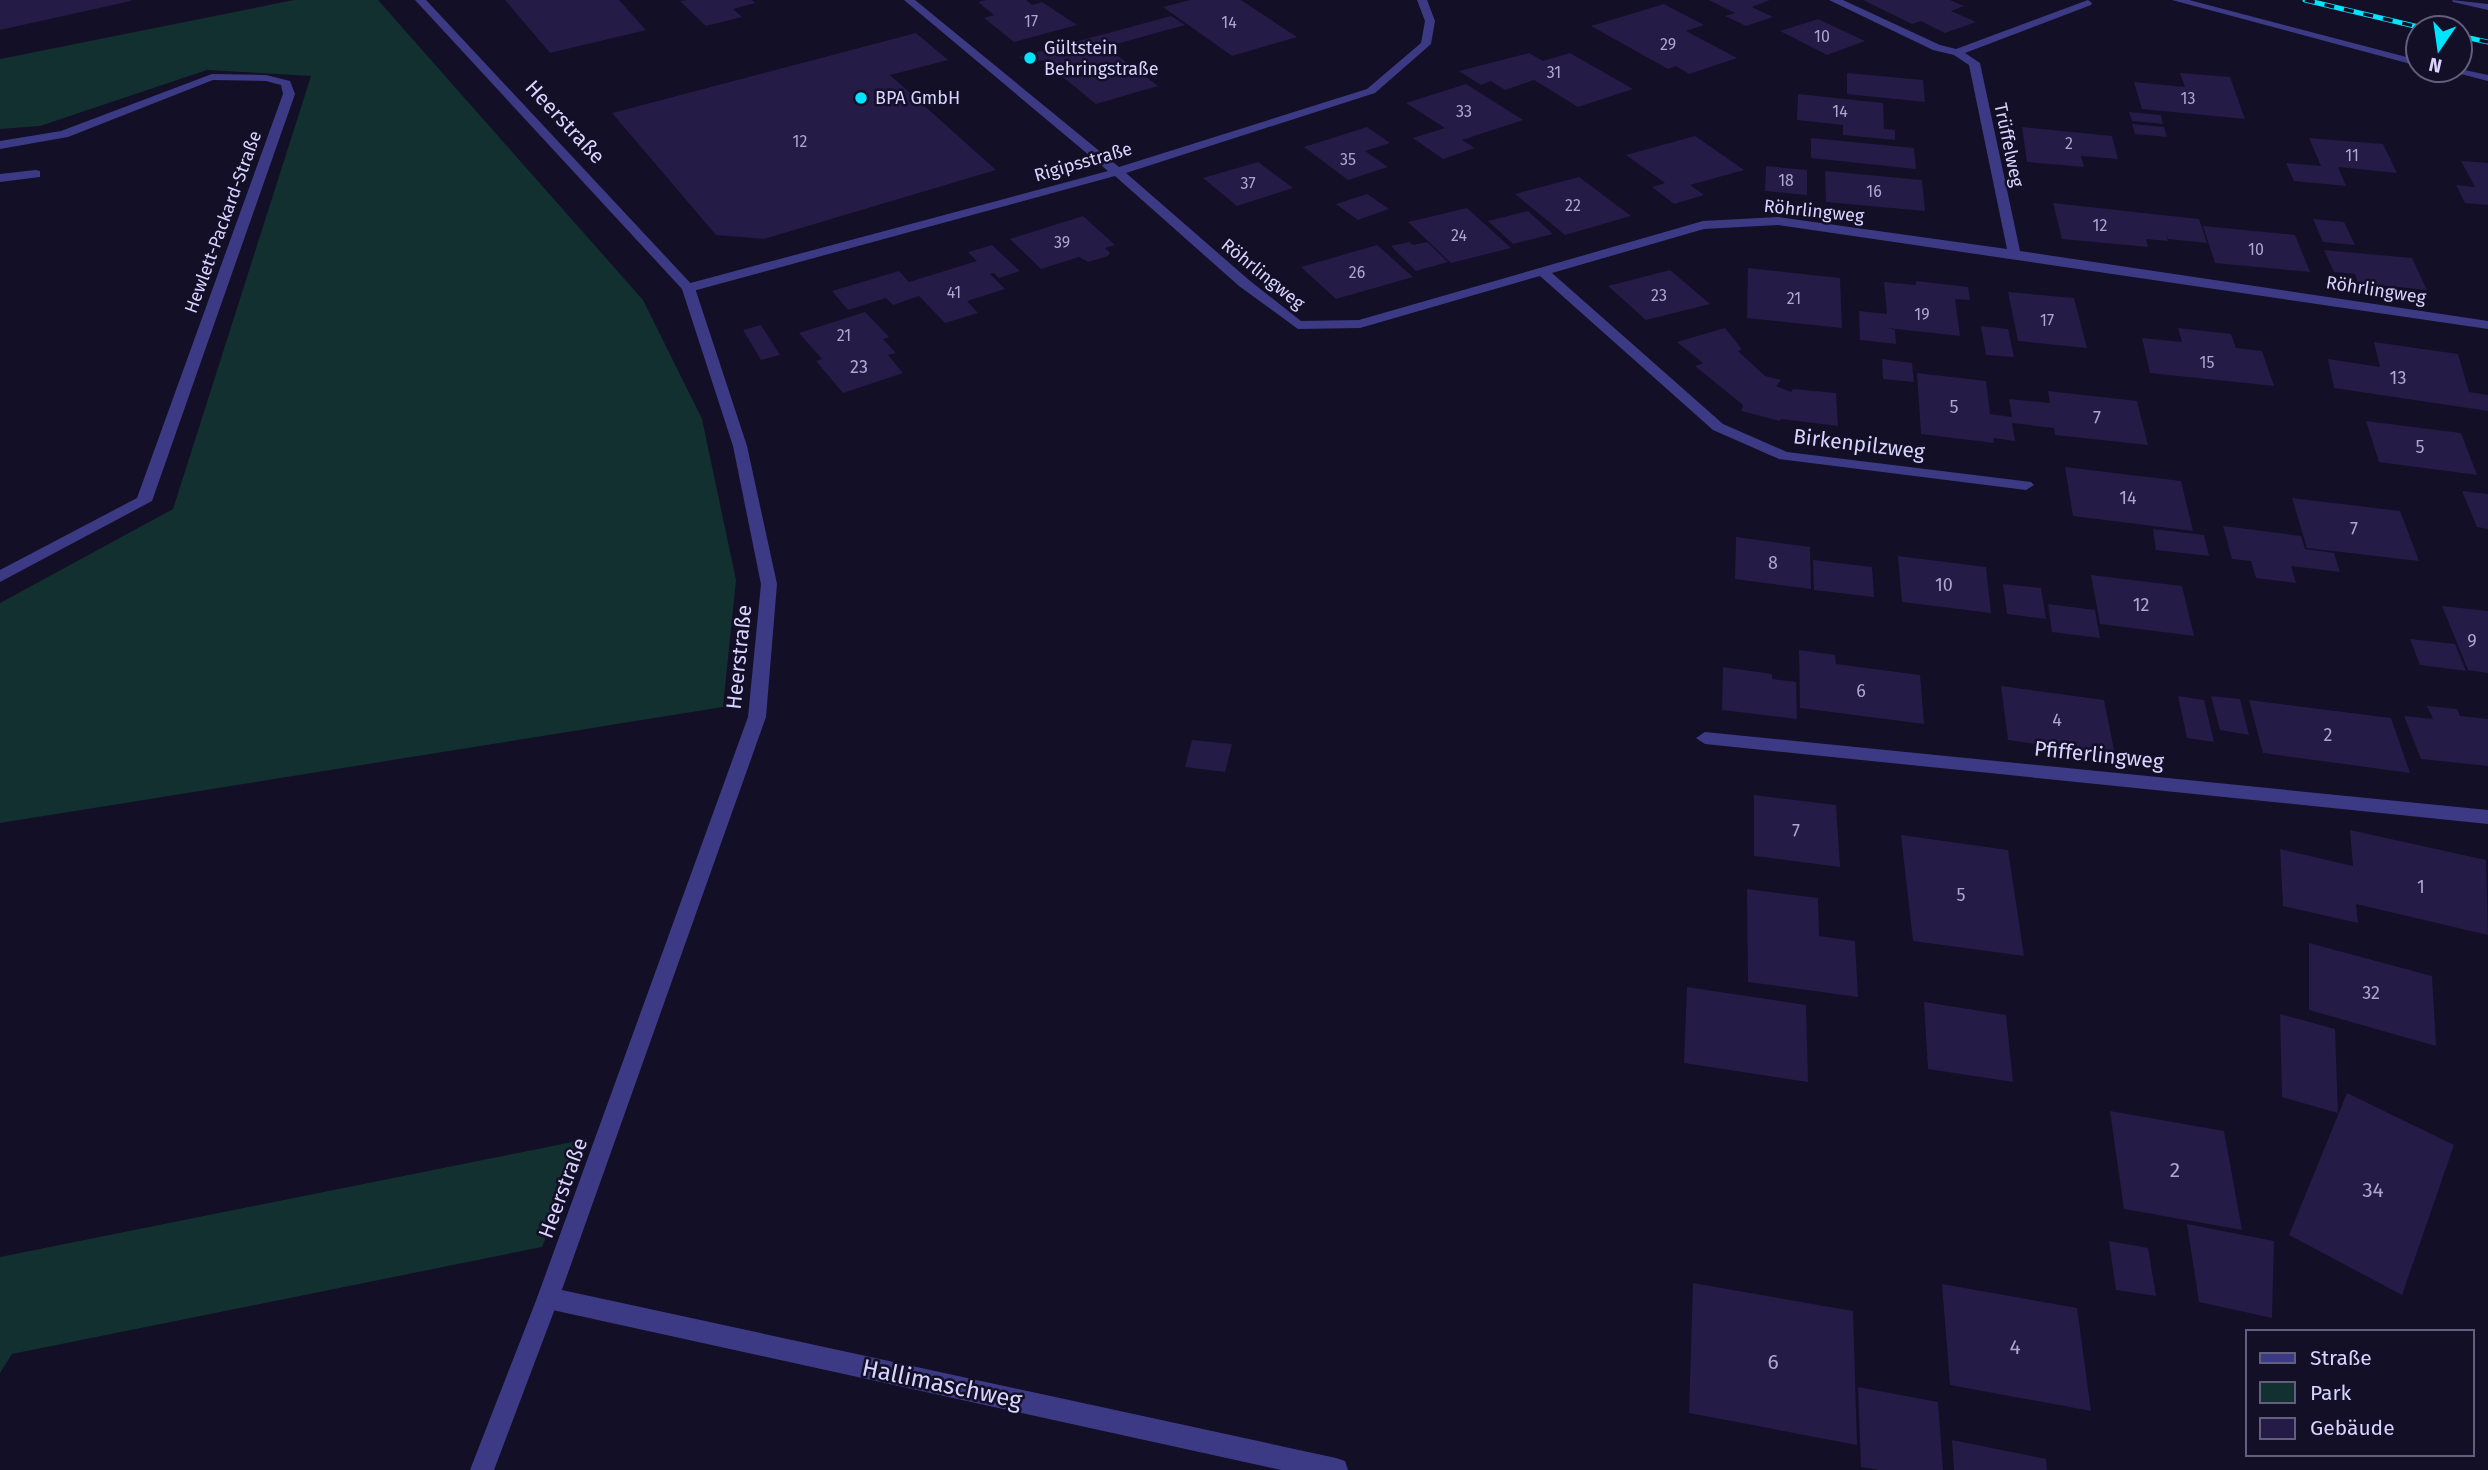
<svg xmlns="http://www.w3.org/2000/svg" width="2488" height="1470" font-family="'Fira Sans',sans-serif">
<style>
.green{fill:#12302f}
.building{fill:#241b47}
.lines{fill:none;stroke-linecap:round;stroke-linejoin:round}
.service{fill:#3d3a85;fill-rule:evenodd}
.minor{fill:#3d3a85;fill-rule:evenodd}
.tertiary{fill:#3d3a85;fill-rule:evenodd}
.rail-casing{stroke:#00e5ff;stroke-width:5}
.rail{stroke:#130f26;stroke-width:3.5;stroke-dasharray:10;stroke-linecap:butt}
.poi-dot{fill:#00e5ff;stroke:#130f26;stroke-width:2.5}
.labels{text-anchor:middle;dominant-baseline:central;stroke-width:5;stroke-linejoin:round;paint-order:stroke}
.far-number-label{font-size:16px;fill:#aca6d1}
.far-poi-label{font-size:18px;fill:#d9d4ff;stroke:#130f26;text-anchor:start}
.far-street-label{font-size:18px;fill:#d9d4ff;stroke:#130f26}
.number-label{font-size:18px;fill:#aca6d1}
.street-label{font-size:21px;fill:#d9d4ff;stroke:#130f26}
.near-number-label{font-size:21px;fill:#aca6d1}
.near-street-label{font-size:24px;fill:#d9d4ff;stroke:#130f26}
</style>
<rect width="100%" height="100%" fill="#130f26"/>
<g class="green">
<path d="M294,0h84l265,300 59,119 34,161 -13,127 -723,116v-220l173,-94 138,-433 -104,-6 -167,56 -40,3v-70z"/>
<path d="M587,1139l-45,108 -530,107 -12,19v-116z"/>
</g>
<g class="building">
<path d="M0,0h131v1l-131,29z"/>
<path d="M505,0h114l27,30 -96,23z"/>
<path d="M687,0h65l3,3 -22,6 9,8 -36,9 -26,-25z"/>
<path d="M986,0h40l6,5 10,-3 35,23 -63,17 -30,-24 10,-3 -16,-13z"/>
<path d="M1190,0h51l56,37 -65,19 -69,-49z"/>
<path d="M1709,0h61l-18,7 21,10 -27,9 -21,-10 10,-3z"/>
<path d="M1863,0h87l14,6 -13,5 25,11 -31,11 -24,-12 -9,3z"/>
<path d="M1664,4l40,21 -18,6 51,27 -48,16 -13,-8 -8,3 -77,-43z"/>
<path d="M1171,16l14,9 -79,22 52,39 -62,18 -54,-44 -14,4 -9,-7z"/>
<path d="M1818,19l47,22 -38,14 -47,-24z"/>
<path d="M916,33l32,27 -58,15 106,95 -232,69 -48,-4 -104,-122z"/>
<path d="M1529,53l14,8 27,-8 63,36 -55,18 -44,-27 -29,10 -14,-9 -10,4 -22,-14z"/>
<path d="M1847,73l76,7 2,22 -78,-8z"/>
<path d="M2180,73l50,4 15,42 -103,-10 -8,-27 51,5z"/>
<path d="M1466,84l57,36 -61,20 13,8 -32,11 -30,-21 32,-10 -39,-25z"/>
<path d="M1798,94l85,9 1,26 11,1v10l-52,-5v-10l-46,-5z"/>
<path d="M2129,112l32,3 2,9 -31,-3z"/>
<path d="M2132,124l32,3 3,10 -32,-3z"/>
<path d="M1367,127l23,16 -25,8 23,16 -40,13 -44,-33z"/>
<path d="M2022,127l90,9 6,23 -37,-3 3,11 -57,-5z"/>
<path d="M1695,136l49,34 -54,15 14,10 -30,9 -22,-17 13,-4 -39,-28z"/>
<path d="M1811,138l103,10 2,21 -105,-11z"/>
<path d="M2309,138l74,6 14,29 -59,-6 8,19 -52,-5 -8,-18 35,3z"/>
<path d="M2461,161l27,2v42l-23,-2 -9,-18 19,2z"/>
<path d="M1258,162l35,26 -56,18 -34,-28z"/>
<path d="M1766,166l41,4v25l-42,-4z"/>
<path d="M1825,171l97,9 3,31 -99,-9z"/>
<path d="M1579,177l52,39 -66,19 -50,-41z"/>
<path d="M1367,194l22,15 -31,11 -22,-16z"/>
<path d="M2053,203l146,16 8,24 -39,-4 -2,-8 2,10 -22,-2 2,8 -86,-8z"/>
<path d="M1467,208l44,40 -60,15 -43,-41z"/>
<path d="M1528,211l25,23 -40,10 -25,-23z"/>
<path d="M1083,216l32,29 -10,3 5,5 -2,3 -20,6 -9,-5 -38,12 -31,-30z"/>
<path d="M2313,219l31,3 11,23 -32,-3z"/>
<path d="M2203,226l92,9 15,37 -95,-9z"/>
<path d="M1409,242l4,3 14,-3 21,20 -32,9 -25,-25z"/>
<path d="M992,245l28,26 -21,7 -5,-5 -4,1 15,15 -38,12 11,12 -33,10 -26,-27 -26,9 -7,-7 -38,12 -16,-19 67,-20 10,11 68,-21 -9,-9z"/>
<path d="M1377,245l36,32 -77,22 -35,-32z"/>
<path d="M2324,250l88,8 15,32 -69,-7 -3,-9 -21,-2z"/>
<path d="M1748,268l92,10 2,50 -95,-10z"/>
<path d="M1670,270l40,34 -64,16 -38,-34z"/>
<path d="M1916,281l52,6 2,13 -15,-1 5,37 -73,-8 8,2 1,14 -36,-4 -1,-29 28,3 -3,-32 32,3z"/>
<path d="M2008,292l66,6 13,50 -69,-7z"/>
<path d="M865,312l24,25 -6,2 13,14 -8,2 15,18 -60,20 -27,-32 6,-2 -23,-26z"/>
<path d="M761,325l19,30 -19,5 -18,-30z"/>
<path d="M1981,326l27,3 6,28 -28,-2z"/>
<path d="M1725,328l17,21 -4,2 27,25 16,4 -5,6 15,6 2,-3 43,4 2,33 -57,-7 -1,2 -39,-10 2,-6 -48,-39 8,-3 -26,-21z"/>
<path d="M2178,328l53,6 5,14 26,3 12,35 -124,-13 -8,-35 40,4z"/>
<path d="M2374,342l84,12 11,38 19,3v16l-154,-23 -6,-29 52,8z"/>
<path d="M1882,359l30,4 2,19 -31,-3z"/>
<path d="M1917,373l69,8 4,33 22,3 -3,-18 41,4 -2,-12 89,10 11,44 -93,-10 -1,-7 -42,-5 3,18 -22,-3 1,5 -73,-9z"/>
<path d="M2366,421l95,12 16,42 -98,-13z"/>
<path d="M2065,467l116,14 12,50 -120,-15z"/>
<path d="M2462,491l26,3v35l-11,-2z"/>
<path d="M2292,498l108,13 19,50 -112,-13z"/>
<path d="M2223,526l78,10 4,13 29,4 6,19 -49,-6 5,17 -40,-5 -5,-17 -19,-2z"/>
<path d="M2153,529l51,6 5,21 -53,-6z"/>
<path d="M1736,537l74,10 1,42 -76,-10z"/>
<path d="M1898,556l88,11 5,46 -89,-11z"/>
<path d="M1813,560l59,7 2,30 -60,-7z"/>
<path d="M2091,575l91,11 12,50 -94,-12z"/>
<path d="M2003,584l38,4 5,31 -39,-5z"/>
<path d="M2048,604l47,6 5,28 -48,-6z"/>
<path d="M2442,606l46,5v62l-20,-3z"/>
<path d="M2410,639l45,5 11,27 -46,-6z"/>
<path d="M1799,650l36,5 1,9 84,11 4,49 -124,-16z"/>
<path d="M1723,667l49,7v5l24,3 1,37 -75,-9z"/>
<path d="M2001,686l103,14 11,55 -107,-15z"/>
<path d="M2178,696l26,4 10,42 -27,-4z"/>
<path d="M2211,696l29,3 9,36 -29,-5z"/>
<path d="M2249,700l142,18 19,55 -147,-20z"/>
<path d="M2427,706l30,3 3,7 28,3v47l-67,-7 -17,-43 29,3z"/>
<path d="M1192,740l40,4 -7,28 -40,-5z"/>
<path d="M1754,795l82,10 4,62 -86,-11z"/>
<path d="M2350,830l136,30 2,75 -132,-31 2,19 -75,-17 -3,-57 73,17z"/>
<path d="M1901,835l107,15 16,106 -111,-15z"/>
<path d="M1747,889l71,9 1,38 36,5 3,56 -110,-15z"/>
<path d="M2309,943l123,33 4,70 -127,-36z"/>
<path d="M1687,987l119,18 2,77 -124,-19z"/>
<path d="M1924,1002l82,13 7,67 -85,-13z"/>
<path d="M2280,1014l55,15 3,84 -56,-16z"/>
<path d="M2347,1093l107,52 -52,150 -113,-60z"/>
<path d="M2110,1111l114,20 18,99 -118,-21z"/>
<path d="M2187,1224l87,17 -2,77 -73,-16z"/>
<path d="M2109,1241l39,7 8,48 -40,-6z"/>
<path d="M1693,1283l160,28 4,134 -168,-32z"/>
<path d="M1942,1284l135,24 14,103 -141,-26z"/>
<path d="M1858,1387l80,15 5,68h-63l-19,-3z"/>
<path d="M1952,1440l94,19 1,11h-93z"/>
</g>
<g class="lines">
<g class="service">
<path d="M2172,0h17l229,60v6z"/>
<path d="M2452,0l36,4v6l-35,-8z"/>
<path d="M2460,69l28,6v6l-43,-11z"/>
<path d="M36,170l4,1v6l-40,5v-8z"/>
</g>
<g class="minor">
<path d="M904,0h11l204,167 248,-78 54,-46 4,-22 -8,-21h10l8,21 -4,23 -56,49 -249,80 123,107 52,41 58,-1 344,-99 75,-4 229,32 -38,-184 -15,-10 -21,-5 -104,-50h14l97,45 16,4 132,-49 4,3 -1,2 -126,48 15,10 40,188 468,70v8l-710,-104 -74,4 -152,44 171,151 64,28 244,30 3,3 -8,5 -247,-31 -66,-29 -173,-154 -180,52 -62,1 -59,-43 -124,-110 -422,115h-10v-6l425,-114z"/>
<path d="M212,74l54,1 24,6 5,13 -143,407 -152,81v-12l137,-72 146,-404 -2,-9 -15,-4 -53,-1 -145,57 -68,12v-8l61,-10z"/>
<path d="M1705,732l783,78v14l-783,-80 -9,-6z"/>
<path d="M548,1287l788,171 9,3 3,9h-67l-733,-161 -8,-4 -3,-7 3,-7z"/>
</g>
<path class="tertiary" d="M415,0h11l269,288 52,158 30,138 -11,133 -207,581 -65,172h-24l67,-172 211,-581 13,-133 -28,-138 -51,-157z"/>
<defs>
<g id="rail">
<path d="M2305,0l118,28"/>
<path d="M2460,36l28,6"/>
</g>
</defs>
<use href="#rail" class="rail-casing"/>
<use href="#rail" class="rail"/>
</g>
<g class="poi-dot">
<circle cx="1030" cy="58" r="7"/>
<circle cx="861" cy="98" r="7"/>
</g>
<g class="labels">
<g class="far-number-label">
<text x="1031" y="21">17</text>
<text x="1229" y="22">14</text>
<text x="1822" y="36">10</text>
<text x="1668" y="44">29</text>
<text x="1554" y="72">31</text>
<text x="2188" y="98">13</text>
<text x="1464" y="111">33</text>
<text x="1840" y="111">14</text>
<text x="800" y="141">12</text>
<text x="2069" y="143">2</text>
<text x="2352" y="155">11</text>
<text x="1348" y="159">35</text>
<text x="1786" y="180">18</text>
<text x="1248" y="183">37</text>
<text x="1874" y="191">16</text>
<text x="1573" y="205">22</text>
<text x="2100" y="225">12</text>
<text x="1459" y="235">24</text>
<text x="1062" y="242">39</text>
<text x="2256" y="249">10</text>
<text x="1357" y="272">26</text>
<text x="954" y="292">41</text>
<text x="1659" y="295">23</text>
<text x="1794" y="298">21</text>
<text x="1922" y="314">19</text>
<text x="2047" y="320">17</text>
<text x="844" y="335">21</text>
<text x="2207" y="362">15</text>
</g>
<g class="far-poi-label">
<text x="1044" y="48">Gültstein<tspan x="1044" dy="21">Behringstraße</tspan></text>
<text x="875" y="98">BPA GmbH</text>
</g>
<g class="far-street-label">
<text transform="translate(2009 145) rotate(78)">Trüffelweg</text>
<text transform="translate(1083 162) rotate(-16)">Rigipsstraße</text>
<text transform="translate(1814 211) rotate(6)">Röhrlingweg</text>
<text transform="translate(223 222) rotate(-70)">Hewlett-Packard-Straße</text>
<text transform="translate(1263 274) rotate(39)">Röhrlingweg</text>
<text transform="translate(2376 290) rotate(9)">Röhrlingweg</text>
</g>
<g class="number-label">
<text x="859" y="367">23</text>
<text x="2398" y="378">13</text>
<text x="1954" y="407">5</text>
<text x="2097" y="418">7</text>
<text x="2420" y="447">5</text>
<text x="2128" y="498">14</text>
<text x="2354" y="529">7</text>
<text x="1773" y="563">8</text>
<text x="1944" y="585">10</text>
<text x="2141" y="605">12</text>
<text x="2472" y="641">9</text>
<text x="1861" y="691">6</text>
<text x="2057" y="720">4</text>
<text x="2328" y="735">2</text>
<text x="1796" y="831">7</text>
<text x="2421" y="887">1</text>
<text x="1961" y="895">5</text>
<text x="2371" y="993">32</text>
</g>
<g class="street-label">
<text transform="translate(565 122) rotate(47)">Heerstraße</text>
<text transform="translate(1859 444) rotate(7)">Birkenpilzweg</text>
<text transform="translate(739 657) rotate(-84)">Heerstraße</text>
<text transform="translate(2099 755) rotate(6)">Pfifferlingweg</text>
<text transform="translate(563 1188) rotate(-70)">Heerstraße</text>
</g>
<g class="near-number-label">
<text x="2175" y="1170">2</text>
<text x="2373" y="1190">34</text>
<text x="2015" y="1347">4</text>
<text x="1773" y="1362">6</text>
</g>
<g class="near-street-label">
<text transform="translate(942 1384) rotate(12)">Hallimaschweg</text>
</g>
</g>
<rect x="2246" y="1330" width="228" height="126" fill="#130f26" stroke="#625e7d" stroke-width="2"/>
<rect x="2260" y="1353" width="35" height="10" fill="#3d3a85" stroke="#625e7d" stroke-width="2"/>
<text x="2310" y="1365" font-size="21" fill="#d9d4ff">Straße</text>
<rect x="2260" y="1382" width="35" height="21" fill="#12302f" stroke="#625e7d" stroke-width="2"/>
<text x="2310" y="1400" font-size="21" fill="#d9d4ff">Park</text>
<rect x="2260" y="1418" width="35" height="21" fill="#241b47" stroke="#625e7d" stroke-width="2"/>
<text x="2310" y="1435" font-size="21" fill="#d9d4ff">Gebäude</text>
<g transform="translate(2439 49) rotate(193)"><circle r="33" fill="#130f26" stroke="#625e7d" stroke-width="2"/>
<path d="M0-5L12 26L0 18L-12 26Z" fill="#00e5ff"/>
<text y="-10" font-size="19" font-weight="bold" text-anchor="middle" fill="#d9d4ff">N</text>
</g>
</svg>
